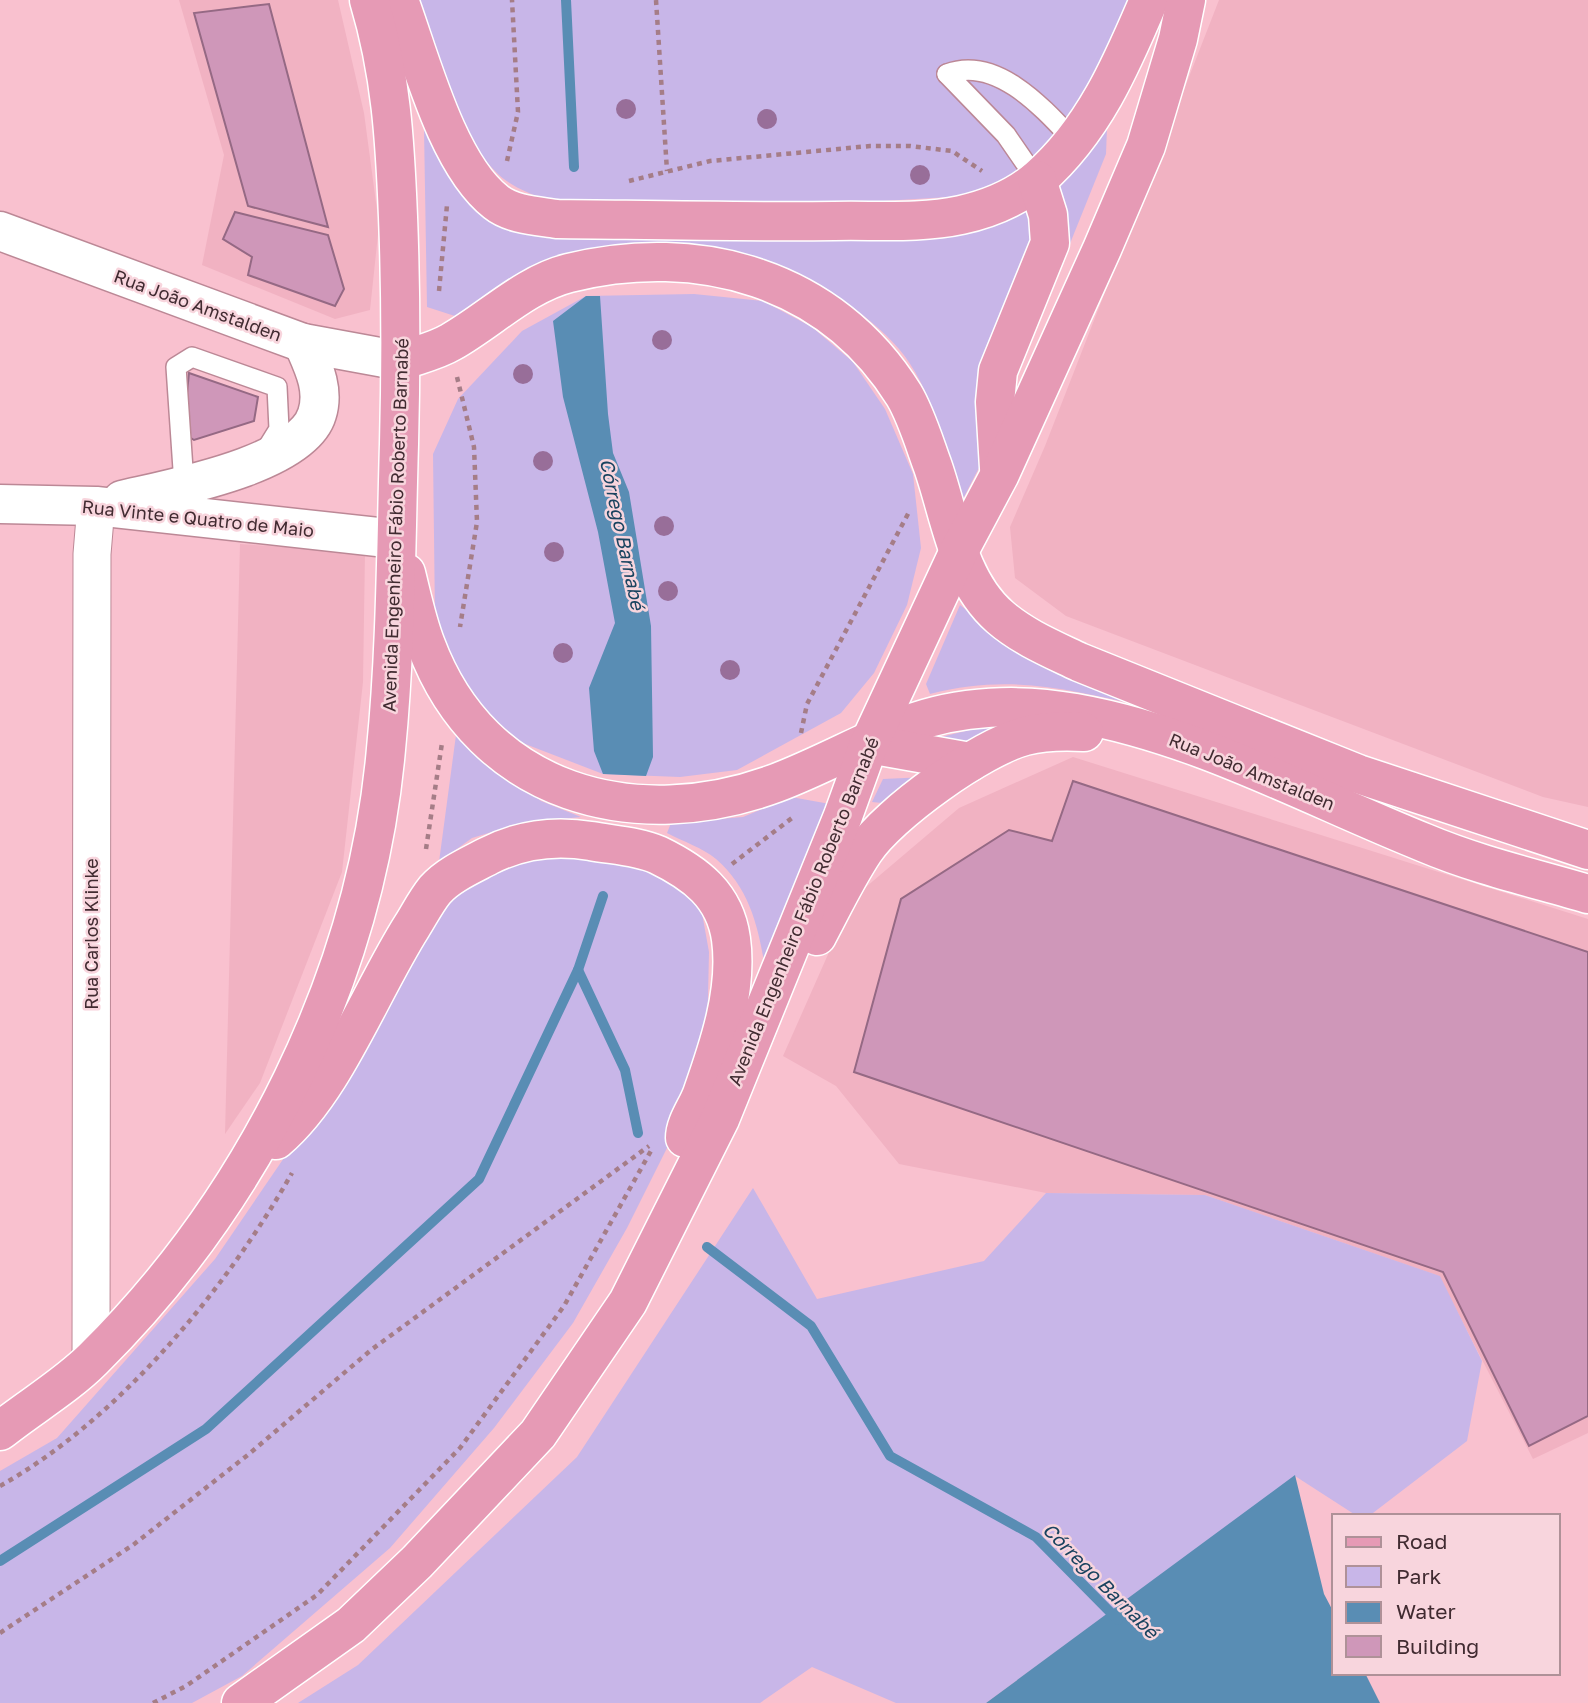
<svg xmlns="http://www.w3.org/2000/svg" width="1588" height="1703" font-family="'Golos Text',sans-serif">
<style>
.built{fill:#f1b2c2}
.green{fill:#c8b6e8}
.water{fill:#598db4}
.lines{fill:none;stroke-linecap:round;stroke-linejoin:round}
.stream{stroke:#598db4;stroke-width:10}
.building{fill:#cf97b9;stroke:#956984;stroke-width:2}
.lane-casing{stroke:#bc8896;stroke-width:22}
.street-casing{stroke:#bc8896;stroke-width:39}
.secondary-casing{stroke:#bc8896;stroke-width:41}
.primary-casing{stroke:#fff;stroke-width:41}
.path{stroke:#a57d87;stroke-width:4.5;stroke-dasharray:5 5;stroke-linecap:butt}
.lane{stroke:#fff;stroke-width:19}
.street{stroke:#fff;stroke-width:37}
.secondary{stroke:#fff;stroke-width:38}
.primary{stroke:#e69ab5;stroke-width:38}
.tree{fill:#986e99}
.labels{text-anchor:middle;dominant-baseline:central;stroke-width:5;stroke-linejoin:round;paint-order:stroke}
.street-label{font-size:18px;fill:#412b31;stroke:#f8d5dd}
.water-label{font-size:19px;font-style:italic;fill:#19435f;stroke:#f8d5dd}
</style>
<rect width="100%" height="100%" fill="#f9c1cf"/>
<g class="built">
<path d="M179,0h159l26,113 15,112 -9,85 -35,9 -133,-54 22,-110z"/>
<path d="M1219,0h369v807l-45,-10 -477,-181 -51,-38 -5,-51 35,-81z"/>
<path d="M240,544l125,8 -2,130 -21,190 -82,211 -35,51z"/>
<path d="M1073,757l515,162v33l-515,-171 -21,60 -197,230 588,201 85,173 60,-29v17l-55,26 -94,-183 -234,-81 -159,-2 -147,-29 -63,-78 -53,-30 70,-158 106,-90z"/>
</g>
<g class="green">
<path d="M417,0h714l-51,107 -57,64 -41,24 -132,8 -303,-3c-19,-7 -38,-14 -52,-29 -41,-40 -60,-118 -78,-171z"/>
<path d="M430,126l44,80 61,30 69,1 385,-13 45,-16 7,33 -56,215 -22,43c-16,-47 -32,-113 -64,-150 -40,-47 -122,-92 -182,-101 -43,-7 -133,1 -174,13 -19,5 -64,44 -82,57l-34,-11 -3,-178z"/>
<path d="M1107,128l-1,26 -86,214 -13,3 49,-183z"/>
<path d="M694,294l69,7 49,26 41,35 32,47 28,65 8,74 -14,57 -33,68 -33,40 -104,57 -57,7 -77,-3 -83,-32 -49,-44 -36,-80 -2,-164 25,-55 64,-68 64,-35z"/>
<path d="M960,605l44,34 144,68c-80,-17 -136,-34 -218,-13l-4,-10z"/>
<path d="M1015,724l-46,23 -49,-5 50,-12z"/>
<path d="M456,735l85,66 40,16 -59,6 -50,15 -33,24z"/>
<path d="M926,777l-34,27 -20,-2 11,-23z"/>
<path d="M791,797l39,7 -66,157c-7,-39 -16,-74 -48,-102 -13,-11 -34,-18 -49,-26l4,-10 72,-6z"/>
<path d="M558,852l72,10 32,14 25,16 15,21 7,39 -2,89 -37,101 -43,86 -54,95 -79,105 -104,120 -148,128 -50,27h-192v-232l57,-33 158,-179 86,-126 107,-178 53,-69 40,-22z"/>
<path d="M753,1188l64,111 167,-38 62,-68 159,2 235,81 42,85 -15,80 -98,75h-12l-62,-40 -309,227h-90l-84,-36 -52,36h-462l60,-38 219,-208z"/>
</g>
<g class="water">
<path d="M586,296h14l8,118 5,39 16,39 22,134 2,131 -7,19 -43,-2 -9,-23 -5,-63 26,-65 -17,-91 -35,-135 -10,-76z"/>
<path d="M1295,1475l29,119 10,19v60h31l15,30h-394z"/>
</g>
<g class="lines">
<g class="stream">
<path d="M566,0l8,167"/>
<path d="M578,970l47,100 13,63"/>
<path d="M707,1247l104,79 79,130 146,81 82,83"/>
<path d="M0,1561l206,-132 273,-250 99,-209 25,-74"/>
</g>
</g>
<g class="building">
<path d="M269,4l59,223 -80,-21 -54,-193z"/>
<path d="M235,212l93,23 16,54 -9,17 -87,-31 4,-18 -29,-18z"/>
<path d="M189,373l69,24 -4,24 -60,19 -11,-7z"/>
<path d="M1073,781l515,171v464l-59,30 -86,-174 -589,-200 47,-173 108,-69 43,11z"/>
</g>
<g class="lines">
<defs>
<g id="lane">
<path d="M947,74c50,-19 97,35 128,68"/>
<path d="M947,74l59,61 31,45"/>
<path d="M184,484l-8,-117 16,-10 85,30 2,42 -13,21"/>
</g>
<path id="street" d="M91,1361l1,-807 4,-48"/>
<g id="secondary">
<path d="M0,231l303,112 98,18"/>
<path d="M122,500c46,-11 180,-35 195,-86 8,-25 -4,-48 -14,-71"/>
<path d="M0,504l96,2 300,33"/>
</g>
<g id="primary">
<path d="M399,0c21,57 48,164 97,202 16,13 42,14 61,17 92,1 185,3 277,2 42,-1 86,3 127,-6 27,-6 56,-18 77,-36 55,-48 83,-113 111,-179"/>
<path d="M401,361c16,-6 35,-10 50,-19 39,-22 74,-58 118,-69 130,-32 262,5 335,122 12,20 20,47 28,69 18,50 25,116 68,153 23,20 52,32 79,45l279,112 230,76"/>
<path d="M999,468l-4,-66 3,-31 52,-128 -2,-28 -11,-35"/>
<path d="M406,573c6,24 11,49 20,72 56,150 210,190 350,138 45,-17 87,-41 131,-58 52,-20 114,-22 168,-12 124,22 235,84 350,130 52,22 109,35 163,51"/>
<path d="M869,744l101,18"/>
<path d="M817,936c15,-28 29,-58 47,-85 24,-37 118,-104 161,-115 19,-5 39,-5 59,-4"/>
<path d="M276,1140c58,-49 94,-148 136,-214 7,-11 14,-25 23,-36 13,-15 36,-25 53,-34 33,-17 67,-21 103,-15 21,4 47,5 67,14 37,18 67,40 73,84 7,51 -12,107 -29,155 -5,14 -17,29 -17,44"/>
<path d="M0,1431c30,-24 66,-45 93,-72 161,-159 273,-383 293,-610 10,-101 10,-204 13,-305 2,-76 2,-151 -1,-227 -3,-76 -7,-144 -29,-217"/>
<path d="M241,1703l110,-78 66,-63 121,-128 90,-132 92,-183 123,-303 26,-72 90,-193 41,-77 102,-225 44,-103 32,-107 8,-39"/>
</g>
</defs>
<use href="#lane" class="lane-casing"/>
<use href="#street" class="street-casing"/>
<use href="#secondary" class="secondary-casing"/>
<use href="#primary" class="primary-casing"/>
<g class="path">
<path d="M656,0l11,171"/>
<path d="M507,161l11,-49 -6,-112"/>
<path d="M629,181l81,-20 160,-15h40l42,5 30,20"/>
<path d="M439,291l8,-86"/>
<path d="M457,377l17,70 3,75 -17,105"/>
<path d="M801,733l6,-29 102,-192"/>
<path d="M426,849l16,-106"/>
<path d="M732,864l60,-46"/>
<path d="M0,1486c119,-67 225,-195 292,-313"/>
<path d="M0,1633l133,-88 116,-91 122,-104 278,-204"/>
<path d="M153,1703l33,-17 131,-91 143,-147 104,-142 88,-157"/>
</g>
<use href="#lane" class="lane"/>
<use href="#street" class="street"/>
<use href="#secondary" class="secondary"/>
<use href="#primary" class="primary"/>
</g>
<g class="tree">
<circle cx="626" cy="109" r="10"/>
<circle cx="767" cy="119" r="10"/>
<circle cx="920" cy="175" r="10"/>
<circle cx="662" cy="340" r="10"/>
<circle cx="523" cy="374" r="10"/>
<circle cx="543" cy="461" r="10"/>
<circle cx="664" cy="526" r="10"/>
<circle cx="554" cy="552" r="10"/>
<circle cx="668" cy="591" r="10"/>
<circle cx="563" cy="653" r="10"/>
<circle cx="730" cy="670" r="10"/>
</g>
<g class="labels">
<g class="street-label">
<text transform="translate(198 305) rotate(20)">Rua João Amstalden</text>
<text transform="translate(198 518) rotate(6)">Rua Vinte e Quatro de Maio</text>
<text transform="translate(395 525) rotate(-88)">Avenida Engenheiro Fábio Roberto Barnabé</text>
<text transform="translate(1252 771) rotate(22)">Rua João Amstalden</text>
<text transform="translate(803 911) rotate(-68)">Avenida Engenheiro Fábio Roberto Barnabé</text>
<text transform="translate(91 934) rotate(-90)">Rua Carlos Klinke</text>
</g>
<g class="water-label">
<text transform="translate(623 534) rotate(78)">Córrego Barnabé</text>
<text transform="translate(1101 1580) rotate(45)">Córrego Barnabé</text>
</g>
</g>
<rect x="1332" y="1514" width="228" height="161" fill="#f8d5dd" stroke="#af9198" stroke-width="2"/>
<rect x="1346" y="1537" width="35" height="10" fill="#e69ab5" stroke="#af9198" stroke-width="2"/>
<text x="1396" y="1549" font-size="21" fill="#412b31">Road</text>
<rect x="1346" y="1566" width="35" height="21" fill="#c8b6e8" stroke="#af9198" stroke-width="2"/>
<text x="1396" y="1584" font-size="21" fill="#412b31">Park</text>
<rect x="1346" y="1602" width="35" height="21" fill="#598db4" stroke="#af9198" stroke-width="2"/>
<text x="1396" y="1619" font-size="21" fill="#412b31">Water</text>
<rect x="1346" y="1636" width="35" height="21" fill="#cf97b9" stroke="#af9198" stroke-width="2"/>
<text x="1396" y="1654" font-size="21" fill="#412b31">Building</text>
</svg>
